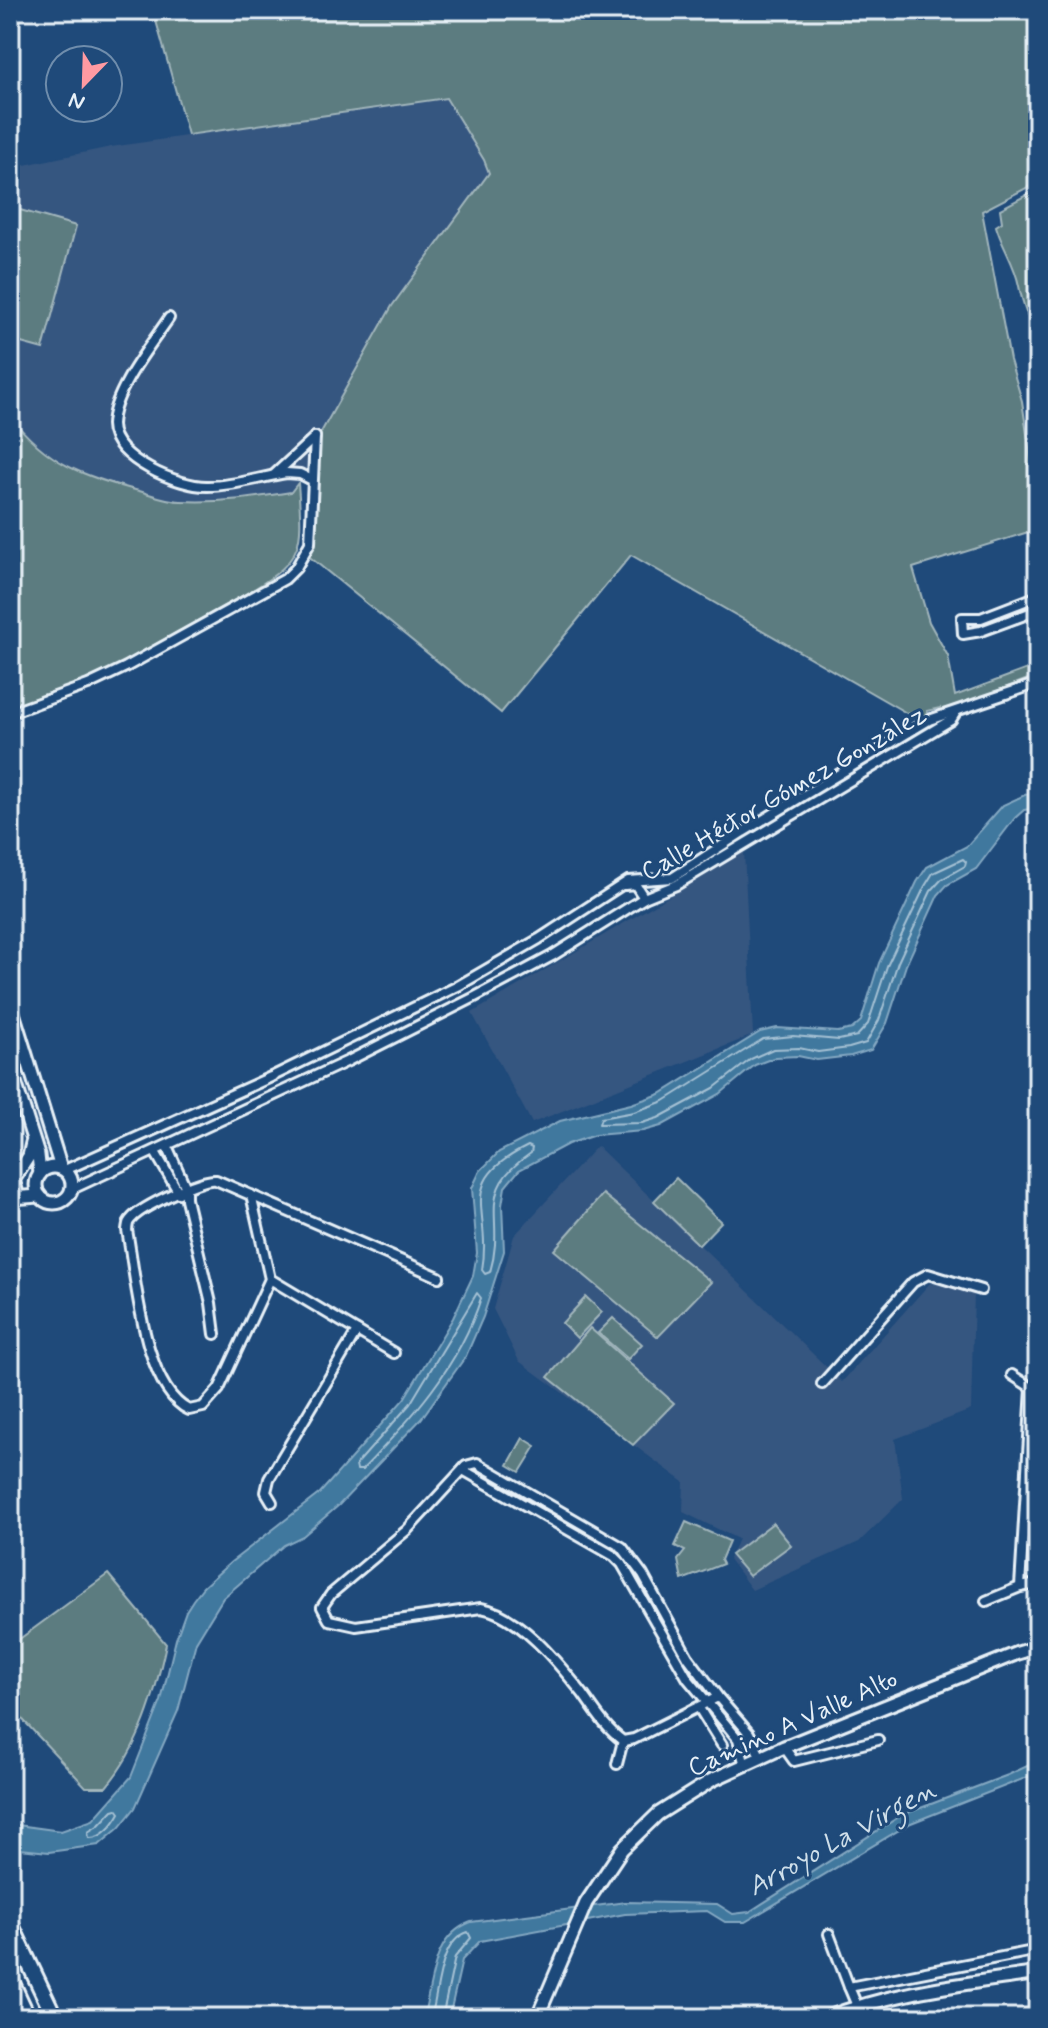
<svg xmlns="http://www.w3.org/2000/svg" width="1048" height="2028" font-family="Mynerve,sans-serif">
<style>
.built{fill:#365680}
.green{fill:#5c7c80;stroke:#a2b6bc;stroke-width:2}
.water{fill:#41789e;stroke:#84a8c2;stroke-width:2}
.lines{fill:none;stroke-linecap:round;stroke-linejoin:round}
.shore{stroke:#a5c1d4;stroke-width:2}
.street-casing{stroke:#e8f1f8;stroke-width:14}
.secondary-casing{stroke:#e8f1f8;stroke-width:17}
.highway-casing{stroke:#e8f1f8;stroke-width:20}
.street{stroke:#1f4a7a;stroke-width:8}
.secondary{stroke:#1f4a7a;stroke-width:11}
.highway{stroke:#1f4a7a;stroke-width:14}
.labels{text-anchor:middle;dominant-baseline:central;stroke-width:6;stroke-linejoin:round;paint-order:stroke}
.street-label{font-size:26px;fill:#e8f1f8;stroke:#1f4a7a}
.water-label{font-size:28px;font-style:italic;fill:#cfdfea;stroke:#1f4a7a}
</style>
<rect width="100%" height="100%" fill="#1f4a7a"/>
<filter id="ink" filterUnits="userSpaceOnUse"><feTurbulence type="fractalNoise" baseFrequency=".0125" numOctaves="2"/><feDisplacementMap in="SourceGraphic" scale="16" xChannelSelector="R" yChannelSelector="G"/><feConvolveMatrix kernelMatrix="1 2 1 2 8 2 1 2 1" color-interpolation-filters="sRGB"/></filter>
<g filter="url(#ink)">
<g class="built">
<path d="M447,98l37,62 5,13 -97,133 -71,140 -30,46 -58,9h-55l-82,-21 -44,-21 -28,-25 -14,-18v-248l101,-21z"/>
<path d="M744,852l9,183 -221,88 -60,-110z"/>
<path d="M10,1111l13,44 -9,16 -4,1z"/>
<path d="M597,1146l245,236 88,-99 44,8 -3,119 -76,29 8,60 -44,43 -107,48 -23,-31 9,-20 -55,-27 1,-30 -165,-121 -26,-52 21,-73z"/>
</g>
<g class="green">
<path d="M153,10h885v172l-56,29 28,149 12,41 16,105v23l-125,39 16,54 19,34 7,40 83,-31v10l-97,38 -1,-5 -13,3 2,6 -12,2 -286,-164 -130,158 -195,-159 9,-111 77,-137 97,-133 -5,-13 -38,-62 -258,37z"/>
<path d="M1038,189v152l-4,-4 4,7v9c-9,-15 -5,-21 -10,-36 -4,-11 -7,-20 -9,-31 -4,-22 -17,-39 -23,-60l6,-4 -2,-13z"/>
<path d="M13,208l63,18 -33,123 -33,-9v-122z"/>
<path d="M10,416c37,48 73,60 129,75 14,4 28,10 42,10 37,2 73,-3 110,-9l7,-9c4,57 9,74 -44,106l-157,88 -87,30z"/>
<path d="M882,752l2,4 -193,114 -1,-2z"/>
<path d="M676,1178l45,44 -22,23 -45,-44z"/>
<path d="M603,1194l108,88 -53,55 -104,-87z"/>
<path d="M586,1297l16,15 -25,26 -15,-15z"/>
<path d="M613,1318l29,26 -14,15 -30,-26z"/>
<path d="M590,1328l84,75 -41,42 -85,-68z"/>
<path d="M523,1438l13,8 -16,26 -12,-7z"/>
<path d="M686,1522l43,19 -8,19 2,4 -41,16 -4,-20 7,-9 -10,-5z"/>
<path d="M773,1523l18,22 -42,31 -18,-21z"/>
<path d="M108,1574l58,70c-11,51 -26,103 -60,143h-20l-76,-81v-60z"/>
</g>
<g class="water">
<path d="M1038,789v19l-14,2 -9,8 -39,51 -29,16 -9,10 -32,70 -19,58 -16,27 -20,6 -34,4 -19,-4 -22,1 -21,8 -35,29 -59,32 -18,5 -48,4 -27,9 -49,26 -14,17 -3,18 2,46 -21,66 -17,39 -45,63 -82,86 -36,31 -19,9 -61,53 -27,44 -18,69 -43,97 -16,20 -20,17 -50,7 -39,-4v-24l51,7 32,-11 38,-43 30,-76 15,-62 10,-28 7,-11 10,-13 28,-25 89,-69 84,-94 49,-81 20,-42 4,-23 -5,-65 8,-17 19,-19 61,-31 71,-17 29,-10 100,-62 17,-4 61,4 14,-3 9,-8 18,-58 38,-81 10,-15 40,-21 36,-41z"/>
<path d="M1038,1761v12l-127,50 -166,99h-20l-18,-11 -82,3 -145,27 -18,19 -13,58h-26c10,-35 8,-81 48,-96l155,-20 91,2 16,10 16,-2 153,-97 106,-40z"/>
</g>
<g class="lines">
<g class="shore">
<path d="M963,859l3,3 -1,4 -23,13 -11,12 -33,71 -19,58 -13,23 -17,5 -31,4 -19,-4 -26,1 -22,10 -37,29 -56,30 -16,5 -43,1 2,-6 33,-6 30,-11 99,-62 30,-3 46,4 18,-4 11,-12 19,-58 38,-80 8,-13z"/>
<path d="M528,1146l4,2 -1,5c-59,40 -24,63 -41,119l-5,2 -3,-4c11,-61 -29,-87 46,-124z"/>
<path d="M477,1293l4,5c-22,69 -70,121 -119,172h-5l-1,-5 54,-61z"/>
<path d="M113,1810l4,-1 3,4c-6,11 -18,26 -31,25l-1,-6 11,-7z"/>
<path d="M431,2018c8,-26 7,-76 37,-86l3,6 -16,19 -13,61"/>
</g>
<defs>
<g id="street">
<path d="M169,318c-18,27 -56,73 -57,107 0,34 68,62 96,61 26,0 53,-9 79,-13l13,1 12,6"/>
<path d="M275,474l40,-37"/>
<path d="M1038,596l-57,22h-19l1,16 18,-3 57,-21"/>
<path d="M10,713l78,-28 38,-18 159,-88 11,-11 14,-25 5,-106"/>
<path d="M625,885l10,-1 9,14"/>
<path d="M167,1146l19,42v11l25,104 4,31"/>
<path d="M155,1152l24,41"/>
<path d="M65,1170l206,-93 187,-91 81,-47 89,-58 44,-3 71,-46 186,-112 109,-37"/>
<path d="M72,1189l276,-128 125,-63 79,-42 92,-58 32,-13 275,-165 5,-8"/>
<path d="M251,1195l19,84 -51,110 -16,18 -14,3c-46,-22 -53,-133 -62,-180 1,-6 0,-7 5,-12 10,-11 69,-40 84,-38l223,97"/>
<path d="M270,1279l124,74"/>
<path d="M1012,1375l20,13"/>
<path d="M822,1384l91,-102 15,-8 53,16"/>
<path d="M463,1470l151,86 8,8 66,115 50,60 7,27"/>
<path d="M272,1502l-6,-10 3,-13 88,-148"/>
<path d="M1020,1587l12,-199"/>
<path d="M986,1601l34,-14 18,-3"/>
<path d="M718,1697l-84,42 -11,2c-17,-12 -28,-30 -40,-47 -24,-30 -64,-80 -102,-86l-125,18 -27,-6 -7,-13 9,-13 76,-64 59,-64 11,-3 145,84 21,28 45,82 30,40 31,36 12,25"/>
<path d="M699,1708l23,37"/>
<path d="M784,1747l10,14 84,-21"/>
<path d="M617,1764l6,-23"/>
<path d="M829,1934l20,53"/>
<path d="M857,2006l-8,-19 189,-37"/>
</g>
<g id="secondary">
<path d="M10,1003l51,165"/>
<path d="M10,1066l28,89 2,19"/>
<circle cx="54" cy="1185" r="18"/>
<path d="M10,1198l30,-2"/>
<path d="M11,1198l5,-8 -3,-10 16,-24 3,-13"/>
<path d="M537,2018l49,-115 36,-54 36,-35 54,-34 72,-33 234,-94 20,-6"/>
<path d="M826,2018c68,-27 140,-34 212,-45"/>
</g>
<g id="highway">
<path d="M10,1923l45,95"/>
<path d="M10,1979l18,39"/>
</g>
</defs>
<use href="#street" class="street-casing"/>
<use href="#secondary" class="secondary-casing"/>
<use href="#highway" class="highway-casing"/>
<use href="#street" class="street"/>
<use href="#secondary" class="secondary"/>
<use href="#highway" class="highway"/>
</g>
</g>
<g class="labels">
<g class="street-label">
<text transform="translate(784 794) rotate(-30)">Calle Héctor Gómez González</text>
<text transform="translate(793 1724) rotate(-24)">Camino A Valle Alto</text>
</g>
<g class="water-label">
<text transform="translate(842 1839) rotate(-29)">Arroyo La Virgen</text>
</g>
</g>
<rect width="1048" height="2028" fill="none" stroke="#1f4a7a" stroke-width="40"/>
<rect x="20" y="20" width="1008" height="1988" fill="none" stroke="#e8f1f8" stroke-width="3" filter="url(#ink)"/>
<g transform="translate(84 84) rotate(203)"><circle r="38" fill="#1f4a7a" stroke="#6f8dac" stroke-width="2"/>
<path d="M0-6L14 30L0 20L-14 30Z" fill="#ff9aa2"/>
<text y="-12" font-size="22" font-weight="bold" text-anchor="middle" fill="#e8f1f8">N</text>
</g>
</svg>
